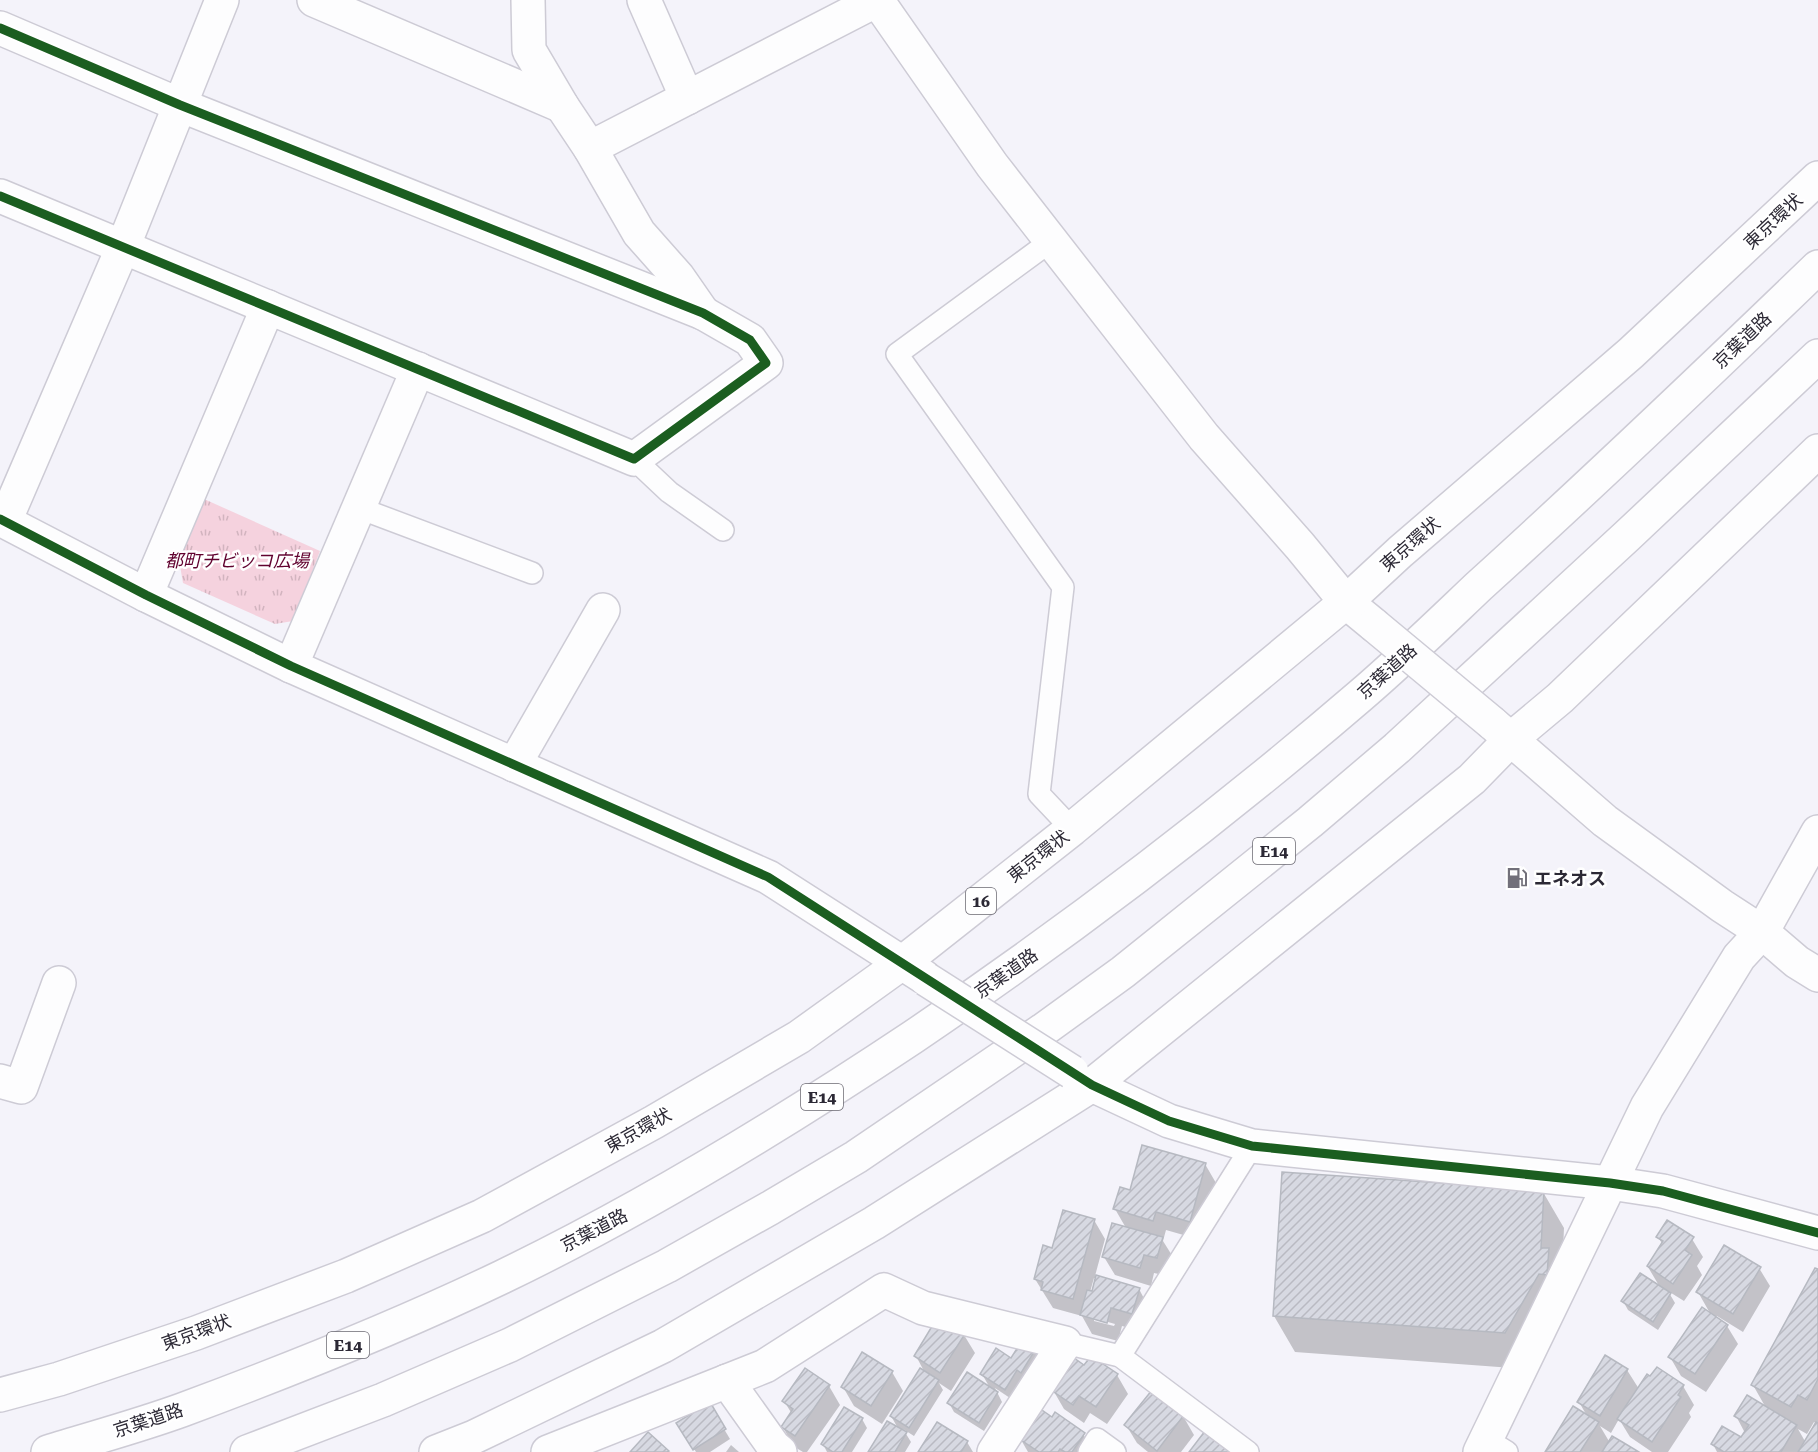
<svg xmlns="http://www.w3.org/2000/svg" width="1818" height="1452" font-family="'Roboto Serif','Noto Sans JP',serif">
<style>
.park{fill:url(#park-tufts)}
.shadow{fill:#0003;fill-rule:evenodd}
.building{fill:url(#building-hatch);stroke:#b6b9c1;stroke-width:1.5}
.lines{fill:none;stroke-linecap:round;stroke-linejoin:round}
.service-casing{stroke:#cdcbd5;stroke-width:24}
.minor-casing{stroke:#cdcbd5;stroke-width:36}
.tertiary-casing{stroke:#cdcbd5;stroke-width:36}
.trunk-casing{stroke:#cdcbd5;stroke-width:36}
.motorway-casing{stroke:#cdcbd5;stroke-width:36}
.service{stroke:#fdfdfe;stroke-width:21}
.minor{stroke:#fdfdfe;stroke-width:33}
.tertiary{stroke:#fdfdfe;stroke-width:33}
.trunk{stroke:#fdfdfe;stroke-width:33}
.motorway{stroke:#fdfdfe;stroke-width:33}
.minor-bridge-casing{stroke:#cdcbd5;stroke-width:36;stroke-linecap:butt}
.tertiary-bridge-casing{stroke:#cdcbd5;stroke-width:36;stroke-linecap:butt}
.minor-bridge{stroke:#fdfdfe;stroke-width:33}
.tertiary-bridge{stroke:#fdfdfe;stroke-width:33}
.cycleway-casing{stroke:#fff;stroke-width:13}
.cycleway{stroke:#1b5e20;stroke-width:9}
.labels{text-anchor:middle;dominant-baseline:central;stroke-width:5;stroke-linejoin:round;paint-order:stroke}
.shield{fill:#fff;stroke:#6b6972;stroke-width:1.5}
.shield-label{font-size:16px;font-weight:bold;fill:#2c2935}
.street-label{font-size:18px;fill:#2c2935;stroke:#fff}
.park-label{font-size:18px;font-style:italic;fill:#61022f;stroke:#fff}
.poi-label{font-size:18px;font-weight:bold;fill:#2c2935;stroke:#fff;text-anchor:start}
</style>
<defs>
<pattern id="park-tufts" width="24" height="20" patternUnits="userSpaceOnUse" patternTransform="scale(1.5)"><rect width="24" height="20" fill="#f5d2de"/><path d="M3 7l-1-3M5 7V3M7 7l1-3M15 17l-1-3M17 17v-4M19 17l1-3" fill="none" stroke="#d2b4bf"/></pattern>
<pattern id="building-hatch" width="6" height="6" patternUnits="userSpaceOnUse" patternTransform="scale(1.5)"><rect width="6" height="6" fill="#d7d9e2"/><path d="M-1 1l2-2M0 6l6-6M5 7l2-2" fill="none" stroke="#b9bac2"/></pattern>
</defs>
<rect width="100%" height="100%" fill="#f4f3fa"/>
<path class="park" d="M204,499l116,52 -27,70 -18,3 -92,-41 -5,-29z"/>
<g class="shadow">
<path d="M1205,1164l11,19 -15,57 -35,-10 -3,11 10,16 -5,19 -14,-3 -3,13 -36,-11 -11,-18 22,-29 -11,-19 16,-17z"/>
<path d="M1543,1192l21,36 -2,45 7,13 -1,25 -8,-1 -34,59 -231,-17 -21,-36z"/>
<path d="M1094,1220l11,19 -10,37 44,13 10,19 -6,24 -21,-6 -4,15 -26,-7 -10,-18 -29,-8 -18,-29 18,-29zM1094,1278l3,1 -4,14 -3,-1zM1094,1318l21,6 -1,2 -20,-5z"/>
<path d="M1658,1237l34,2 11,18 -6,9 5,9 -18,26 -16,-10 7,12 -17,27 -30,-20 -5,-9 38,-12 -13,-22 15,-22z"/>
<path d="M1759,1268l11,18 -27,46 -26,-16 -2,2 12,8 11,18 -32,48 -25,-16 -11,-19 41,-42 -13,-23z"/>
<path d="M1818,1271v181h-101l-4,-8 29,-5 3,-6 -9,-17 30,-8 -13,-23zM1814,1422l3,2 -11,19 -8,-14 9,5z"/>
<path d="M964,1335l11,18 -24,38 -12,-8 4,7 -29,46 -11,-7 8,13 -6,10h-35l29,-22 -8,-14 34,-43 -9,-17z"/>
<path d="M1036,1348l5,9 -31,41 -15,-10 7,14 -18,29 -30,-19 -5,-9 41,-15 -8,-14z"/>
<path d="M1091,1358l26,17 11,19 -21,30 -17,-11 -6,10 -20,-14 -11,-19 31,-23z"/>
<path d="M1657,1369l26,17 11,19 -5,8 2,4 -23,35h-16l-22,-15 -11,-18 -8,14 -11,-7 10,17 26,9h-89l40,-36 -8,-14 48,-32 12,19 11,-10z"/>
<path d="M892,1372l11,19 -21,33 -28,-18 -11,-19z"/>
<path d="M829,1386l11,19 -33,47h-4l-10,-6 -10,-19 9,-13 -8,-13z"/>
<path d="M709,1404l21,35 -20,13h-14l-17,-28z"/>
<path d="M1183,1416l11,19 -13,17h-33l-11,-9 -11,-18z"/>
<path d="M862,1419l5,9 -15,24h-25l-4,-8z"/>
<path d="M1083,1434l11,18h-66l-8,-14z"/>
<path d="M967,1442l6,10h-53z"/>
<path d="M731,1445l8,7h-13z"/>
</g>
<g class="building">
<path d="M1142,1145l64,18 -16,59 -34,-10 -3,9 -40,-12 7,-22 10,3z"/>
<path d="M1282,1172l262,18 -3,58h8l-2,27 -8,-1 -34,59 -232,-17z"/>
<path d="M1063,1210l32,9 -22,80 -32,-9 2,-8 -9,-3 9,-34 9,3z"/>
<path d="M1667,1220l27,17 -9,13 7,5 -19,29 -26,-18 16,-25 -7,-4z"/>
<path d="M1112,1223l51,14 -6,21 -13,-3 -4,13 -38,-11z"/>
<path d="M1724,1245l37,22 -28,47 -37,-22z"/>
<path d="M1815,1268l3,1v110l-11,21 -9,-5 -7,12 -40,-22z"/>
<path d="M1640,1273l31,20 -18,29 -32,-21z"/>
<path d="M1096,1275l44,13 -8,26 -21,-6 -4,15 -27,-8 7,-25 5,1z"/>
<path d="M1702,1307l26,18 -33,49 -27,-17z"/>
<path d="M934,1323l31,11 -25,39 -26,-17z"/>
<path d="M1023,1339l14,8 -16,26 -4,-3 -12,20 -25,-16 16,-26 15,10z"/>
<path d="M862,1352l31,19 -22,35 -30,-19z"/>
<path d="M1605,1355l23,14 -28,47 -23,-14z"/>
<path d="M1091,1356l27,18 -22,33 -17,-11 -6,9 -22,-15 23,-32 10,7z"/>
<path d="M1657,1367l27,18 -6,10 3,2 -29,45 -35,-23 30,-45 3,2z"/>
<path d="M805,1368l25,17 -35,51 -14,-9 12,-18 -11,-8z"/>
<path d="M920,1368l19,12 -30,48 -19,-12z"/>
<path d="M967,1372l31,20 -19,31 -32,-20z"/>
<path d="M1152,1390l32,25 -27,36 -33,-26z"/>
<path d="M1747,1395l50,30 -16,27h-57l-13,-8 11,-18 19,11 8,-12 -15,-9z"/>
<path d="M710,1402l16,27 -33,21 -17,-27z"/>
<path d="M1573,1406l26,16 -19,30h-35z"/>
<path d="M844,1407l19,11 -21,34h-9l-12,-8z"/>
<path d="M1039,1408l13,9 3,-5 30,21 -13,19h-7l-5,-3 -2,3h-19l-21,-14z"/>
<path d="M887,1421l20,11 -12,20h-27z"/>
<path d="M937,1422l31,19 -7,11h-43z"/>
<path d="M1816,1422l2,1v29h-20z"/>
<path d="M1205,1431l27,21h-43z"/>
<path d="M648,1432l21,19 -2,1h-37z"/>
<path d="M1612,1436l12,7 15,9h-37z"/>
</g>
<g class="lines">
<defs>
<g id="service">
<path d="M1051,241l-154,113 166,233 -24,207 33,35"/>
<path d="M634,459l35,33 54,38"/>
<path d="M359,508l173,65"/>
<path d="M1065,1343l55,13 128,96"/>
<path d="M1120,1356l132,-210"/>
<path d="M1486,1439l21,13"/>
<path d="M1089,1452l8,-13 18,13"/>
</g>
<g id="minor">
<path d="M314,0l248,106"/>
<path d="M528,0l1,50 33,56 28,42 49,85 39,44 25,36"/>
<path d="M644,0l43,98"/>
<path d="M0,28l180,77 523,208 47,27 16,23 -132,96 -634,-263"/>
<path d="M590,148l287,-148"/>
<path d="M0,519l146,76 145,71 477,211 156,100"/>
<path d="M5,521l118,-274 99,-247"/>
<path d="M146,595l122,-288"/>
<path d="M291,666l127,-297"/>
<path d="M514,765l89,-155"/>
<path d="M1762,932l56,-100"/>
<path d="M0,1081l21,6 38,-104"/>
<path d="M727,1381l47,66 6,5"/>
<path d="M548,1452l217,-86 119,-76 39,18 142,35 -71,109"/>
</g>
<g id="tertiary">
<path d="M877,0l115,165 212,272 96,109 46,56 28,23"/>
<path d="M1492,723l113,98 117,85 40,26 35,30 21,13"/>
<path d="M1092,1085l77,36 83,25 358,37 53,8 155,42"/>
<path d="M1480,1452l167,-345 92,-150 23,-25"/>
</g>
<g id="trunk">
<path d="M0,1395l59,-16 137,-46 150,-57 136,-60 172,-94 145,-85 103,-74 170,-134 274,-227 54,-50 231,-199 187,-175"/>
<path d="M436,1452l38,-15 189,-91 211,-123 218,-138 380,-306 39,-40 49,-41 258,-247"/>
</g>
<g id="motorway">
<path d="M48,1452c45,-14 90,-26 134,-42 108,-40 216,-83 320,-133 143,-69 279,-152 411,-240 155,-105 305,-219 447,-341 41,-35 80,-73 119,-110 115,-104 227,-211 339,-319"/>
<path d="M247,1452l136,-52 127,-55 157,-79 103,-58 86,-51 187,-127 80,-58 187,-150 87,-74 230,-212 191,-180"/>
</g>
</defs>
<use href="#service" class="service-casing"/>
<use href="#minor" class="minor-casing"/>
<use href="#tertiary" class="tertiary-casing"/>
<use href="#trunk" class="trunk-casing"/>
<use href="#motorway" class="motorway-casing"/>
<use href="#service" class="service"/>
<use href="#minor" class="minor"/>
<use href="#tertiary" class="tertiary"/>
<use href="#trunk" class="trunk"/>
<use href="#motorway" class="motorway"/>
<defs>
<path id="minor-bridge" d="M926,979l146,93"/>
<path id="tertiary-bridge" d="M1374,625l118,98"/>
</defs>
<use href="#minor-bridge" class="minor-bridge-casing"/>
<use href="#tertiary-bridge" class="tertiary-bridge-casing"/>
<use href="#minor-bridge" class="minor-bridge"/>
<use href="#tertiary-bridge" class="tertiary-bridge"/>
<defs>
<g id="cycleway">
<path d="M0,28l180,77 523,208 47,27 16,23 -132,96 -634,-263"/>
<path d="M0,519l146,76 145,71 477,211 324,208 77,36 83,25 358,37 53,8 155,42"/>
</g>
</defs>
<use href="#cycleway" class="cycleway-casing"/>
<use href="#cycleway" class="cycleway"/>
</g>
<defs>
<symbol id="fuel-bare" viewBox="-9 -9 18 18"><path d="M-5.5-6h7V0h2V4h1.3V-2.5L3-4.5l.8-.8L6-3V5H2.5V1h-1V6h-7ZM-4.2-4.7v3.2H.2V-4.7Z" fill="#72707a" stroke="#fff" stroke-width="2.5" paint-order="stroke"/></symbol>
</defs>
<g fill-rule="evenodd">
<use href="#fuel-bare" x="1502" y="863" width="30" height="30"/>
</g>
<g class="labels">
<g class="shield">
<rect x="1253" y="838" width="42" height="26" rx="4.5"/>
<rect x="966" y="888" width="30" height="26" rx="4.5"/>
<rect x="801" y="1084" width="42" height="26" rx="4.5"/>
<rect x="327" y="1332" width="42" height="26" rx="4.5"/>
</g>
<g class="shield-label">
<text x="1274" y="851">E14</text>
<text x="981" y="901">16</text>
<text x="822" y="1097">E14</text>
<text x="348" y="1345">E14</text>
</g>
<g class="street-label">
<text transform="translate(1773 221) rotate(-43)">東京環状</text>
<text transform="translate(1742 340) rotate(-44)">京葉道路</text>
<text transform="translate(1410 544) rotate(-41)">東京環状</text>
<text transform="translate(1387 671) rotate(-42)">京葉道路</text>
<text transform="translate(1038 856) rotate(-38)">東京環状</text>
<text transform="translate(1006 973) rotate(-35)">京葉道路</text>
<text transform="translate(638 1130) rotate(-29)">東京環状</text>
<text transform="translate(594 1230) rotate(-27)">京葉道路</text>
<text transform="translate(196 1332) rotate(-20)">東京環状</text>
<text transform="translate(148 1420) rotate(-18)">京葉道路</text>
</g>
<g class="park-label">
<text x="237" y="560">都町チビッコ広場</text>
</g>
<g class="poi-label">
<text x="1534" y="878">エネオス</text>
</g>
</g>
</svg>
